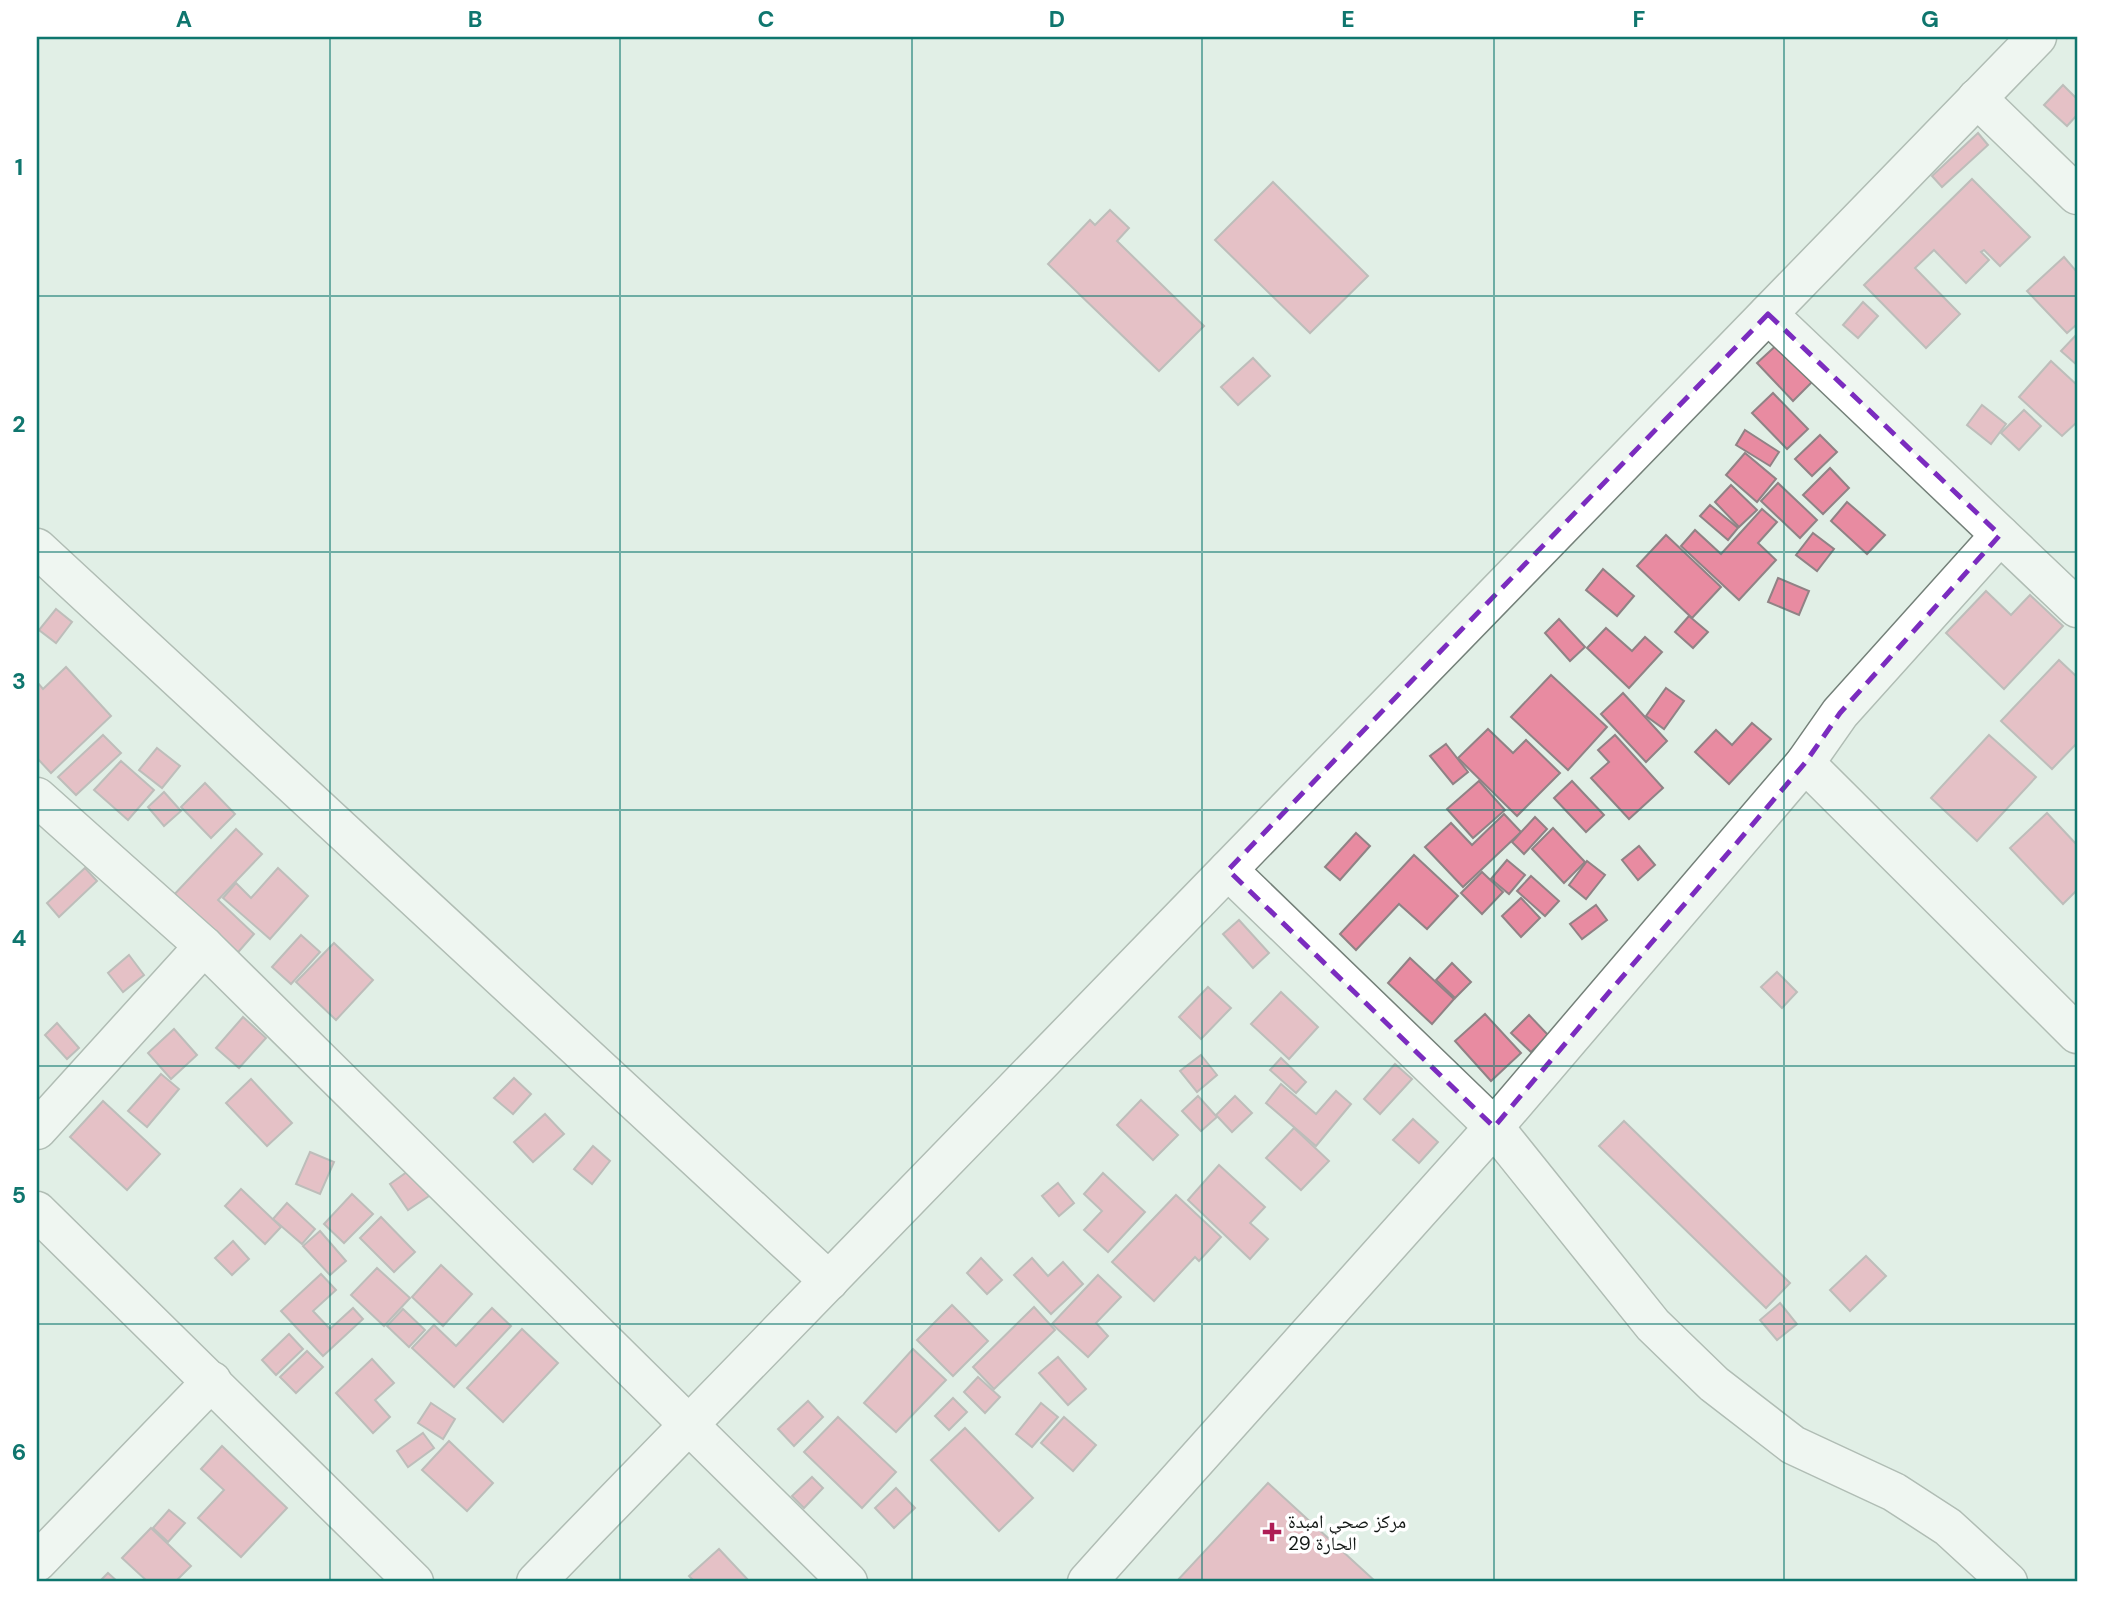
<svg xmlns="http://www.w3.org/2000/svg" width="2114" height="1619" font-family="'DM Sans','Noto Naskh Arabic',sans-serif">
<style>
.building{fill:#e88ba1;stroke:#908285;stroke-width:2}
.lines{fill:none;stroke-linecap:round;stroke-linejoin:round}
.minor-casing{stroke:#748079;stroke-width:41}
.minor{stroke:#fff;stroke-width:38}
.marked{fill:none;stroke:#7b2cbf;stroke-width:5;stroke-dasharray:14 9;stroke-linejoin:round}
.grid{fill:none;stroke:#0f766e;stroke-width:2;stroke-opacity:0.55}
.poi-dot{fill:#ae1e55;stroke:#fff;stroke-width:2.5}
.labels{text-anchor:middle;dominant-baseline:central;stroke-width:7;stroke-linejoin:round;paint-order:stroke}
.poi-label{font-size:19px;fill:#131715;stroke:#fff;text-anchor:start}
.neatline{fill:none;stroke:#0f766e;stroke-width:2.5}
.grid-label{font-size:23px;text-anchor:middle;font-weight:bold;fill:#0f766e}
</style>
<rect width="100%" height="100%" fill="#e1efe6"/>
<g class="building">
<path d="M2063,85l14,14v16l-10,11 -23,-21z"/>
<path d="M1978,133l10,12 -46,42 -10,-11z"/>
<path d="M1972,179l58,58 -30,29 -16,-16 -3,2 8,8 -23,23 -32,-33 -19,18 45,46 -34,34 -62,-63z"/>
<path d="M1273,182l95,94 -58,57 -95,-93z"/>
<path d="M1110,210l19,18 -12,13 87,85 -45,45 -111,-107 42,-44 5,5z"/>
<path d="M2064,257l13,15v52l-10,9 -40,-42z"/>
<path d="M1863,302l15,14 -20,22 -15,-13z"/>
<path d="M2077,334v31l-16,-14z"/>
<path d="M1781,341l35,37 -23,23 -36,-38z"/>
<path d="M1253,358l17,18 -32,29 -17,-18z"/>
<path d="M2051,361l26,24v37l-15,14 -43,-39z"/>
<path d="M1773,393l35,36 -21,20 -35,-36z"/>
<path d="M1982,405l24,19 -15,20 -24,-19z"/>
<path d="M2024,410l17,16 -22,24 -18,-17z"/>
<path d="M1745,430l34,22 -9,14 -34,-21z"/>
<path d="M1820,435l17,17 -25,24 -17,-17z"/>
<path d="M1745,453l31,26 -19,23 -31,-27z"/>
<path d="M1830,468l19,20 -26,26 -20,-19z"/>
<path d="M1778,483l39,37 -17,18 -39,-37z"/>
<path d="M1731,485l26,25 -18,17 -24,-25z"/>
<path d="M1847,502l38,33 -18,19 -36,-33z"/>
<path d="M1710,505l28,23 -10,12 -28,-24z"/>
<path d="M1762,509l15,13 -19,21 18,17 -37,40 -58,-54 14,-16 26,24z"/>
<path d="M1813,533l21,16 -17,22 -21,-16z"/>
<path d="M1666,535l55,52 -29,31 -55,-52z"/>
<path d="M1603,569l31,27 -17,20 -31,-26z"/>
<path d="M1778,578l31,13 -10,24 -31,-13z"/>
<path d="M1986,591l25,24 19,-20 33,31 -59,63 -58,-56z"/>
<path d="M56,609l16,13 -16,21 -17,-13z"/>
<path d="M1689,616l19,16 -15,16 -18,-16z"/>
<path d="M1559,619l26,28 -15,14 -25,-28z"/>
<path d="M1606,628l26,23 13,-14 17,15 -33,36 -42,-40z"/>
<path d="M2059,660l18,17v66l-25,26 -51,-48z"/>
<path d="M66,667l45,49 -60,57 -14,-15v-76l6,7z"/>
<path d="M1551,675l56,52 -39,43 -57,-53z"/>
<path d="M1666,688l18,13 -20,28 -18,-13z"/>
<path d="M1623,693l44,48 -21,21 -45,-48z"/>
<path d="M1752,723l19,16 -42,45 -34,-32 21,-22 16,15z"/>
<path d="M1488,729l25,24 13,-13 34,33 -43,43 -59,-58z"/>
<path d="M103,735l18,18 -45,42 -18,-18z"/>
<path d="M1615,735l48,53 -34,31 -38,-41 18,-16 -11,-12z"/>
<path d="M1989,735l47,42 -59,64 -46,-43z"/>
<path d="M1446,744l22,28 -15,12 -23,-28z"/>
<path d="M157,748l23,18 -18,22 -23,-18z"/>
<path d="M121,761l33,29 -26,30 -34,-30z"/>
<path d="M1479,781l26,29 -32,28 -26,-29z"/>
<path d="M1572,781l32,34 -18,17 -32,-34z"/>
<path d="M205,783l30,31 -24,24 -30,-31z"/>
<path d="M164,792l17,19 -17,15 -16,-19z"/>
<path d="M2047,813l30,32v45l-14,14 -53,-56z"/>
<path d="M1504,814l17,18 -58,55 -38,-40 26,-24 21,22z"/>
<path d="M1535,817l12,12 -23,25 -12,-12z"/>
<path d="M1553,828l32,34 -21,21 -32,-34z"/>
<path d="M236,829l26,25 -44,46 36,34 -21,24 -63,-59z"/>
<path d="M1356,833l14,13 -30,34 -15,-13z"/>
<path d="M1639,846l16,19 -17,15 -16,-20z"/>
<path d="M1414,855l44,41 -31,33 -28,-25 -43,46 -16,-16z"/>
<path d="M1507,860l18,15 -16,19 -18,-15z"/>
<path d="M1587,861l18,14 -19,24 -17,-14z"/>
<path d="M85,868l12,13 -38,36 -12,-14z"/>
<path d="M278,868l30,28 -38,43 -47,-41 13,-15 15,15z"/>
<path d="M1482,872l21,20 -21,22 -21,-21z"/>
<path d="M1531,876l28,25 -14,15 -28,-25z"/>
<path d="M1521,898l19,20 -19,19 -19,-21z"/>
<path d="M1596,905l11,15 -25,19 -12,-15z"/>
<path d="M1239,920l30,33 -16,15 -30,-34z"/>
<path d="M301,935l19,17 -29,32 -19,-17z"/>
<path d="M334,943l39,37 -37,40 -40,-38z"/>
<path d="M129,955l15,20 -21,17 -15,-19z"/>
<path d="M1410,958l44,41 -22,25 -44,-41z"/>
<path d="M1452,963l19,19 -16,16 -19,-18z"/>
<path d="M1777,972l20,20 -15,16 -21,-21z"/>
<path d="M1208,987l23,21 -30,31 -22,-22z"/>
<path d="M1281,992l37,35 -29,32 -38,-35z"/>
<path d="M1485,1014l36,39 -30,28 -36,-40z"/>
<path d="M1529,1015l19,20 -17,17 -20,-19z"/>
<path d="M243,1017l23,21 -27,30 -23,-20z"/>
<path d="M57,1023l22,25 -12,11 -22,-24z"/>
<path d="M174,1029l23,26 -26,24 -23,-26z"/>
<path d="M1201,1055l16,20 -20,17 -17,-21z"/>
<path d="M1281,1058l25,24 -10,11 -26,-23z"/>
<path d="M1395,1064l17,15 -32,35 -16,-15z"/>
<path d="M161,1074l18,15 -32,38 -19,-16z"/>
<path d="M514,1078l17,16 -18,20 -19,-16z"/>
<path d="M251,1079l41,44 -25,23 -41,-43z"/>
<path d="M1281,1084l35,30 20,-23 15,13 -35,42 -50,-43z"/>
<path d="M1198,1096l19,21 -16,14 -19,-20z"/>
<path d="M1235,1096l17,17 -20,19 -16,-17z"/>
<path d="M1141,1100l37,35 -25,25 -36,-35z"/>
<path d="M103,1101l57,53 -33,36 -57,-53z"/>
<path d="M545,1114l19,20 -31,28 -19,-20z"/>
<path d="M1413,1119l25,23 -19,21 -26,-23z"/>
<path d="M1624,1121l166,162 -24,25 -167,-162z"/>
<path d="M1294,1128l35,33 -28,29 -35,-32z"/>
<path d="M593,1146l17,15 -18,23 -18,-15z"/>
<path d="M310,1152l24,10 -14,32 -24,-10z"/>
<path d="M1219,1165l46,42 -15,16 18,16 -18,20 -62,-59z"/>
<path d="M414,1167l18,27 -24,16 -18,-26z"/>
<path d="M1103,1173l42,39 -37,40 -24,-22 18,-19 -18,-17z"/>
<path d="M1058,1183l16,20 -15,13 -17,-20z"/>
<path d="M241,1189l40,38 -16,17 -40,-38z"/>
<path d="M352,1194l21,20 -29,29 -20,-19z"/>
<path d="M1176,1195l45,42 -22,24 -4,-4 -41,44 -42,-39z"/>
<path d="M287,1203l28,26 -13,15 -29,-25z"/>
<path d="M381,1217l34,35 -21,20 -34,-34z"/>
<path d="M320,1231l26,30 -16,14 -27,-29z"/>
<path d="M233,1241l16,18 -17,16 -17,-17z"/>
<path d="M1866,1256l20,20 -36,35 -20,-21z"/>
<path d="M981,1258l21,22 -15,14 -20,-21z"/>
<path d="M1032,1258l16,18 15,-14 20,22 -32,30 -37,-39z"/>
<path d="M441,1265l31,29 -29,32 -31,-29z"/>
<path d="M377,1268l33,30 -26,28 -33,-31z"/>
<path d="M321,1274l15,16 -23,21 17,18 23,-21 10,11 -40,37 -42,-45z"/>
<path d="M1098,1275l23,22 -25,26 12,13 -20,21 -36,-33z"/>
<path d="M1780,1303l17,21 -20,16 -17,-20z"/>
<path d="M952,1305l36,36 -35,35 -36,-36z"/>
<path d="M1034,1307l21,23 -61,59 -21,-22z"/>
<path d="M492,1308l19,18 -57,61 -42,-39 22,-23 22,21z"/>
<path d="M403,1309l22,21 -16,17 -22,-21z"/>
<path d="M522,1329l36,34 -55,59 -36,-34z"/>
<path d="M289,1334l14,15 -27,26 -14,-15z"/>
<path d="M913,1349l33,31 -50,52 -32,-29z"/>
<path d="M307,1351l16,16 -27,26 -16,-16z"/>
<path d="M1058,1357l28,32 -18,16 -29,-32z"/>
<path d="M372,1359l22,24 -19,17 15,17 -17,16 -37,-40z"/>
<path d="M978,1377l22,20 -15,16 -21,-21z"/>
<path d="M953,1398l14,14 -18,18 -14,-14z"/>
<path d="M808,1401l15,16 -29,29 -16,-17z"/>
<path d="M431,1403l24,16 -12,20 -25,-16z"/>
<path d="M1041,1403l17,14 -26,30 -16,-13z"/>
<path d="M838,1417l58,55 -34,36 -58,-56z"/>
<path d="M1064,1417l32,28 -23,26 -32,-28z"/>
<path d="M965,1428l68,70 -34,33 -68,-71z"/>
<path d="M423,1433l11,15 -26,19 -11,-16z"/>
<path d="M449,1441l44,42 -26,28 -45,-41z"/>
<path d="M222,1446l65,62 -46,49 -43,-39 26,-28 -23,-21z"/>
<path d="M812,1477l11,11 -19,20 -12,-12z"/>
<path d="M1268,1483l108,99h-200z"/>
<path d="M896,1488l19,20 -21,20 -19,-20z"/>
<path d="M169,1510l16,13 -17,19 -15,-14z"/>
<path d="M151,1528l40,38 -16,16h-27l-26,-24z"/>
<path d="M719,1549l31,33h-55l-6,-6z"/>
<path d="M108,1573l10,9h-19z"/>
</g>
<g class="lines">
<defs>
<g id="minor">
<path d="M1977,98l100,97"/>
<path d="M1768,314l309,294"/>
<path d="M2000,535l-160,178 -35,50 272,271"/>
<path d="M37,548l792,733"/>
<path d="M37,797l167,149 644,636"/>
<path d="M1228,870l266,257 159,198 61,59 79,61 101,47 54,35 60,55"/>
<path d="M37,1130l167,-184"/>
<path d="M37,1211l377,371"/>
<path d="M37,1562l175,-181"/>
<path d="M536,1582l1501,-1545"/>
<path d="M1087,1582l407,-455 311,-364"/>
</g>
</defs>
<use href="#minor" class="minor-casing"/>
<use href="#minor" class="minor"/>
</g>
<path d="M0 0H2114V1619H0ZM1768,314l232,221 -160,178 -35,50 -311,364 -266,-257z" fill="#e1efe6" fill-opacity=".55" fill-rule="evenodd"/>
<path class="marked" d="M1768,314l232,221 -160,178 -35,50 -311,364 -266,-257z"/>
<path class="grid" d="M330,37v1545M620,37v1545M912,37v1545M1202,37v1545M1494,37v1545M1784,37v1545M37,296h2040M37,552h2040M37,810h2040M37,1066h2040M37,1324h2040"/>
<path class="poi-dot" d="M1268.5 1521.5h7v7h7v7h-7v7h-7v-7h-7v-7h7z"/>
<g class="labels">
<g class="poi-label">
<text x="1288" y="1521">مركز صحي امبدة<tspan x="1288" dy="22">الحارة 29</tspan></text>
</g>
</g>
<rect width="2114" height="1619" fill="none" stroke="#ffffff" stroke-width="77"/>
<rect x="38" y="38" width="2038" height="1542" class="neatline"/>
<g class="grid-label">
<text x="184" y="27">A</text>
<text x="475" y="27">B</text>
<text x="766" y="27">C</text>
<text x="1057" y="27">D</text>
<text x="1348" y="27">E</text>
<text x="1639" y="27">F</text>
<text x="1930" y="27">G</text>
<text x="19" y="175">1</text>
<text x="19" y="432">2</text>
<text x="19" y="689">3</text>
<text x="19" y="946">4</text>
<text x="19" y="1203">5</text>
<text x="19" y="1460">6</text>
</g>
</svg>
